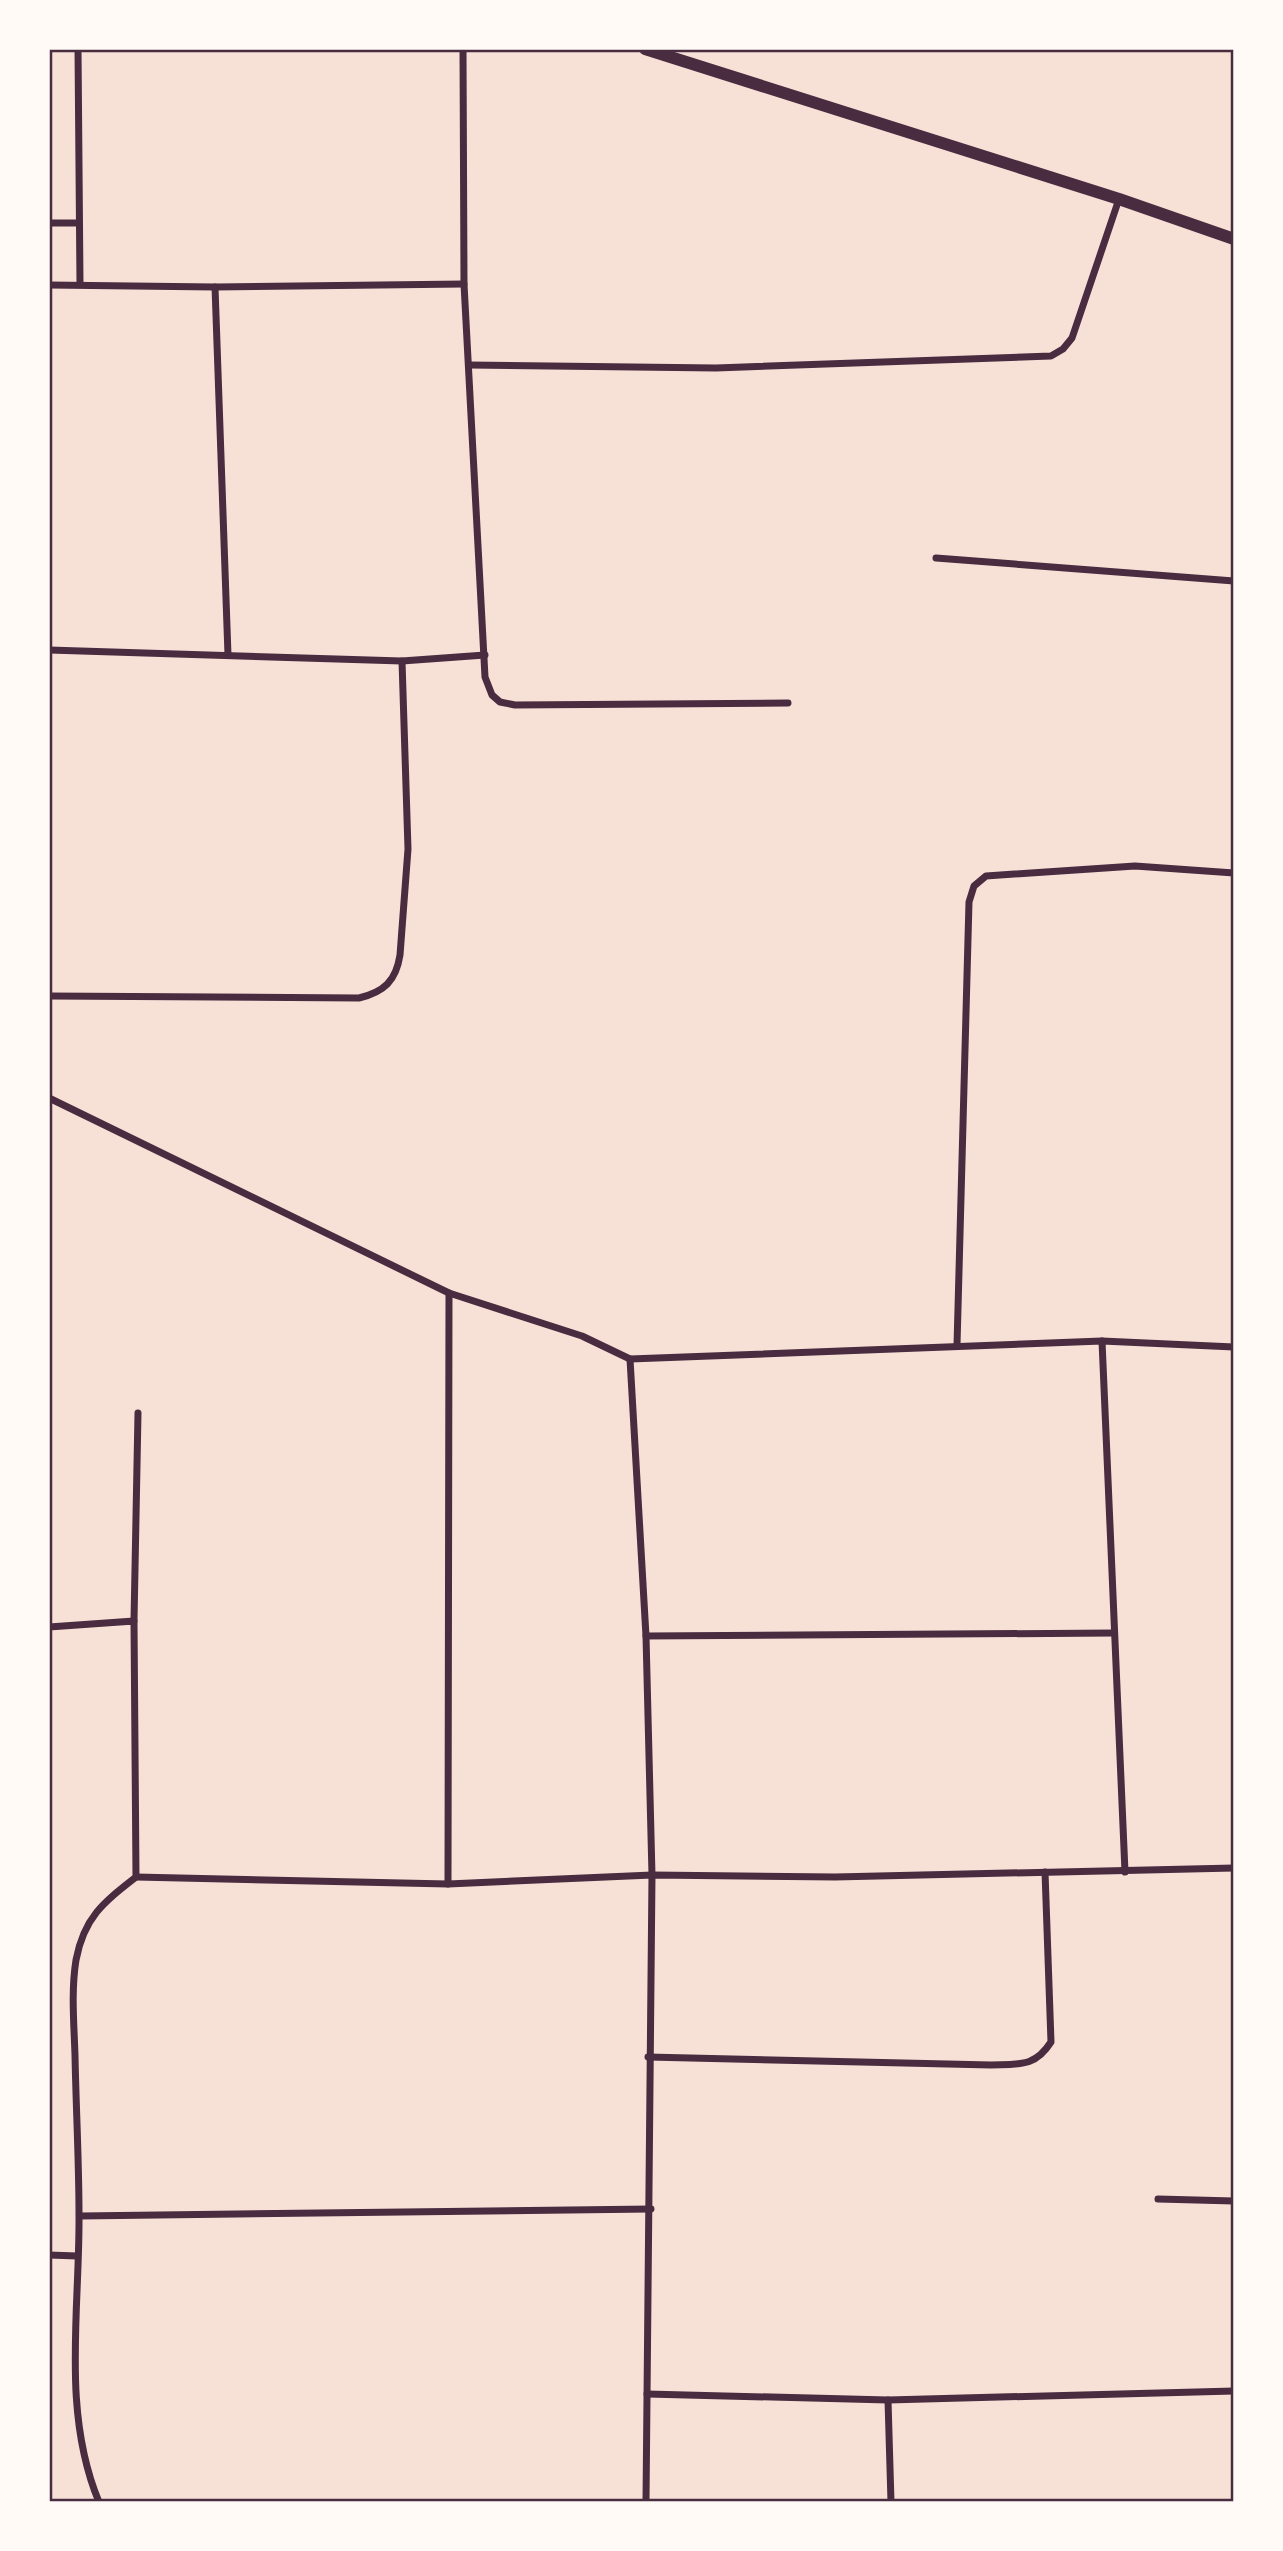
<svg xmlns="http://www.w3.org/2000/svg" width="1283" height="2551" font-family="'Nunito Sans',sans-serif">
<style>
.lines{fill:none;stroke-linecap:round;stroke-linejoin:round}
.minor{stroke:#4a2c40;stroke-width:7}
.tertiary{stroke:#4a2c40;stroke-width:12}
.neatline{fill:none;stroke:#4a2c40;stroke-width:2.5}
</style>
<rect width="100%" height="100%" fill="#f7e1d7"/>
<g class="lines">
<g class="minor">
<path d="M78,49l2,235"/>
<path d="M463,49l1,235 21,393 7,18 8,7 15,3 273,-2"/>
<path d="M49,223h30"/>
<path d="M49,285l166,2 249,-3"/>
<path d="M215,287l13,368"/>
<path d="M469,365l247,3 335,-12 12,-7 9,-11 47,-139"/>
<path d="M936,558l298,23"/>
<path d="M49,650l353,11 83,-6"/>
<path d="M49,996l310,2c25,-6 37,-17 41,-43l8,-106 -6,-188"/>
<path d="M49,1098l400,195 133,43 48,23 472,-18 132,6"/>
<path d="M1102,1341l23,531"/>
<path d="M957,1345l12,-443 5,-16 12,-10 149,-10 99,7"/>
<path d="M630,1359l16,277 6,239 -6,627"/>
<path d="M134,1621l4,-208"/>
<path d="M49,1627l85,-6 2,256c-32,25 -52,40 -60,83 -5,31 -2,64 -1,95 1,53 4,106 4,159 1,95 -18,197 20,288"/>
<path d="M646,1636l468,-3"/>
<path d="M136,1877l312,7 204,-9 183,2 399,-9"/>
<path d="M448,1884l1,-591"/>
<path d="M648,2057l343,8c29,-1 44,2 60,-23l-6,-170"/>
<path d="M1158,2199l76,2"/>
<path d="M80,2216l571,-7"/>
<path d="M49,2255l28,1"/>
<path d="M647,2394l241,6 346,-9"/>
<path d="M888,2400l3,102"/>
</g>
<path class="tertiary" d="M645,49l474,150 115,40"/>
</g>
<rect width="1283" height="2551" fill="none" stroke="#fffaf5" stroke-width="102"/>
<rect x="51" y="51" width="1181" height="2449" class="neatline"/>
</svg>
